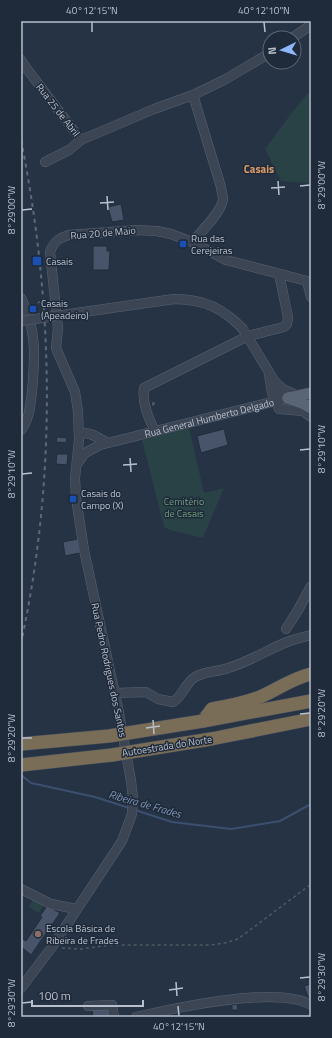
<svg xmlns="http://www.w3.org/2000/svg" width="332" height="1038" font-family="'Titillium Web',sans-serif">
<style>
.green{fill:#284246}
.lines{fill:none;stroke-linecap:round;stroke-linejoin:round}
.stream{stroke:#3b4f6e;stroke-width:2}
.building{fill:#485469;stroke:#212c3c}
.minor-casing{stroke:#596371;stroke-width:10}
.major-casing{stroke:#444e5d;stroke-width:12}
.highway-casing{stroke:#45505f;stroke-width:14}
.path{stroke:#475e61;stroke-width:1.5;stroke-dasharray:3 3;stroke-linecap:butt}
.minor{stroke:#3b4554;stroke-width:9}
.major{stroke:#596474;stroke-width:11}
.highway{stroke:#7a6d57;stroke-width:13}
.rail{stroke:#5d697b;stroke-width:2;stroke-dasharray:4 4;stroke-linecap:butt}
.minor-bridge-casing{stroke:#596371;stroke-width:10;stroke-linecap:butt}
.highway-bridge-casing{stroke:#45505f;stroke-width:14;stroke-linecap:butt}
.minor-bridge{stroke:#3b4554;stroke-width:9}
.highway-bridge{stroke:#7a6d57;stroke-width:13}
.ticks{fill:none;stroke:#b8c0cd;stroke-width:1.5}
.transit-dot{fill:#1a4fb4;stroke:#1f2a3a;stroke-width:1.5}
.education-dot{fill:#8d6e63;stroke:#1f2a3a;stroke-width:1.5}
.labels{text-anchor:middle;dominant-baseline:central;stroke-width:3;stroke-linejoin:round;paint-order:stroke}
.street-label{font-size:10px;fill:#b8c0cd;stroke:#1f2a3a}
.poi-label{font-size:10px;fill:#b8c0cd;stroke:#1f2a3a;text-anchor:start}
.park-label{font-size:10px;fill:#6e9f7b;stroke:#1f2a3a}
.neighbourhood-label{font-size:11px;font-weight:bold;fill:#db9b66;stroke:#1f2a3a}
.water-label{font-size:11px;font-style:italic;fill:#7e95b6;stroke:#1f2a3a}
.neatline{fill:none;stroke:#b8c0cd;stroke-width:1.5}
.ticks-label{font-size:10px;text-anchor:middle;fill:#b8c0cd}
</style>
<rect width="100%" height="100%" fill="#263345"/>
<g class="green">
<path d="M311,90v93l-30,-2 -16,-32 28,-38z"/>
<path d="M189,428l15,65 20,-5 -21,50 -33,-8 -6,-3 -22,-87z"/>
<path d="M33,899l10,6 -4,8 -10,-6z"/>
</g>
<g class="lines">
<g class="stream">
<path d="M21,775l10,8 64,14 34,11"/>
<path d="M135,810l37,12 59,7 49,-8 31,-17"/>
</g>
</g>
<g class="building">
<path d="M121,204l3,16 -12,2 -4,-15z"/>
<path d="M93,246h14v5h3l-1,19h-16z"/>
<path d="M155,401l1,4 -4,2 -1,-5z"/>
<path d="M224,429l4,16 -27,8 -4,-17z"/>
<path d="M57,437l10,1 -1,5 -10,-1z"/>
<path d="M57,454h11l-1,11 -11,-1z"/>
<path d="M78,539l2,14 -15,3 -2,-14z"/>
<path d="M47,906l13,7 -29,42 -10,-8v-4l2,-4 3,2 16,-24 -2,-1z"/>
<path d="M311,984v18h-1l-6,-16z"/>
<path d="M237,1004l1,6h-6v-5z"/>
<path d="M110,1007l1,10h-18l-1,-9z"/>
</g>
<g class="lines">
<defs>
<g id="minor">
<path d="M292,38l19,-13"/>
<path d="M21,60l6,9 54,71"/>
<path d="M45,162l24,-12 12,-10 73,-31 39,-14 31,-15 46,-27"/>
<path d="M192,242c8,-9 30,-30 31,-43 0,-4 -2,-8 -2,-12l-28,-92"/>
<path d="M307,281l4,16"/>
<path d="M21,298c16,31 14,60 11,94 -2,14 -2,26 -11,38"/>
<path d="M244,331l31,51 4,8 2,10"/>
<path d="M269,374l3,19 7,16 24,2 8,6"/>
<path d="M275,382l8,7 15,7"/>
<path d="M155,431c-7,-13 -13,-29 -11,-43l104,-52 36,-9 3,-3 1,-7 -9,-43"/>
<path d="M79,434c11,-3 19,4 29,9"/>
<path id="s1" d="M77,464l8,-11 15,-8 188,-47"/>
<path d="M286,629l12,-19 13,-24"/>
<path d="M115,693l31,-1 12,7 15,3c10,-6 12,-19 22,-25 10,-6 22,-5 33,-9 21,-6 39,-18 59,-26 8,-3 16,-5 24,-7"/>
<path d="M21,889l30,15 25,5"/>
<path d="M21,988l31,-41 70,-106 10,-27 1,-16 -2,-17 -13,-73 -34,-158 -8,-52 -1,-20 4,-38 -1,-29 -3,-19 -19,-44 2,-20 -8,-76c4,-11 9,-14 19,-17l68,-5 20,1 14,3 21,8 34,18 85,22"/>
<path d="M88,1006l24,-1 2,12"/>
<path d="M136,1017c39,-9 141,-32 175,-12"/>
</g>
<g id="major">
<path d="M288,398l14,5 9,5"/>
<path d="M288,398l23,-5"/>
</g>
<g id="highway">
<path d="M203,721l9,-12c17,-3 33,-6 48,-12 18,-8 33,-19 51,-23"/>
<path d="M203,721l108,-20"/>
<path d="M211,739l100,-20"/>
</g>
</defs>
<use href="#minor" class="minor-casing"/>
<use href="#major" class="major-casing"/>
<use href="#highway" class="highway-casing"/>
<g class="path">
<path d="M34,308l5,-6 8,-1"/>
<path d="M62,948l19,1 30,-4h99l15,-2 13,-4 72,-54"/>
</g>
<use href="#minor" class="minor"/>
<use href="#major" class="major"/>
<use href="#highway" class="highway"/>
<path class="rail" d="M21,140c33,165 36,337 0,503"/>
<defs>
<path id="minor-bridge" d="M21,321l153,-22c30,0 49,9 70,31"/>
<g id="highway-bridge">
<path d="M21,744l88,-8 94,-15"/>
<path d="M21,765l91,-10 99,-16"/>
</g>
</defs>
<use href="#minor-bridge" class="minor-bridge-casing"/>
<use href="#highway-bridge" class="highway-bridge-casing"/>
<use href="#minor-bridge" class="minor-bridge"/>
<use href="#highway-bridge" class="highway-bridge"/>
</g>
<path class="ticks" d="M92,22v10M264,22l1,10M278,181l1,14M300,186l10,-1M271,188l14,-1M107,196l1,14M100,203l14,-1M22,210l10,-1M300,450l10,-1M130,458l1,14M123,465l14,-1M22,474l10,-1M300,714l10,-1M153,720l1,14M146,728l14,-2M22,738h10M300,978l10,-1M176,982l1,14M169,990l14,-2M22,1003l10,-1M178,1006l1,10"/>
<g class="transit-dot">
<rect x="179" y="240" width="8" height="8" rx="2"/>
<rect x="32" y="256" width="10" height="10" rx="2"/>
<rect x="29" y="305" width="8" height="8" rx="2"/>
<rect x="69" y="495" width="8" height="8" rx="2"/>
</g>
<circle class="education-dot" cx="38" cy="934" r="4"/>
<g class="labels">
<g class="street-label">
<text transform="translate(58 110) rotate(52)">Rua 25 de Abril</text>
<text transform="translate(103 233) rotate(-5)">Rua 20 de Maio</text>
<text stroke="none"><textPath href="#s1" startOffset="143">Rua General Humberto Delgado</textPath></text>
<text transform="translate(109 670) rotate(78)">Rua Pedro Rodrigues dos Santos</text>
<text transform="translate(167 746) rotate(-9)">Autoestrada do Norte</text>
</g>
<g class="poi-label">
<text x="191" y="238">Rua das<tspan x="191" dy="12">Cerejeiras</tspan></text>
<text x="46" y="261">Casais</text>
<text x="41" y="303">Casais<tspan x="41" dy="12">(Apeadeiro)</tspan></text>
<text x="81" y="493">Casais do<tspan x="81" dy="12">Campo (X)</tspan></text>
<text x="46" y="928">Escola Básica de<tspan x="46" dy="12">Ribeira de Frades</tspan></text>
</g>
<g class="park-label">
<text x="184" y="501">Cemitério<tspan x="184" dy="12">de Casais</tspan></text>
</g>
<g class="neighbourhood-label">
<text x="259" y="169">Casais</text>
</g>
<g class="water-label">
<text transform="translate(145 804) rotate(16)">Ribeira de Frades</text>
</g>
</g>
<rect width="332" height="1038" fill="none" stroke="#1f2a3a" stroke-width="44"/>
<g transform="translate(282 50) rotate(265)"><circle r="19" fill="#1f2a3a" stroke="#5c6675"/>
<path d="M0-3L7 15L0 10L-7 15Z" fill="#8eb7fd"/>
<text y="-6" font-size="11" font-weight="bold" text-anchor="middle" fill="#b8c0cd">N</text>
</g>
<path d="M32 1000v6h111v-6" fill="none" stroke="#b8c0cd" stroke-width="2"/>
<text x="38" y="1000" font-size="12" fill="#b8c0cd" stroke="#1f2a3a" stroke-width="3" paint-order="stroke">100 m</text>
<rect x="22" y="22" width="288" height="994" class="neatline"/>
<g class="ticks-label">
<text x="92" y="14">40°12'15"N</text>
<text x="264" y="14">40°12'10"N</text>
<text transform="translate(321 185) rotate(-90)" y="4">8°29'00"W</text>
<text transform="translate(11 210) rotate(-90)" y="4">8°29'00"W</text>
<text transform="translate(321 449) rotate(-90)" y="4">8°29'10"W</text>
<text transform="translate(11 474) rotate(-90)" y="4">8°29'10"W</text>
<text transform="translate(321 713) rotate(-90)" y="4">8°29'20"W</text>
<text transform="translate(11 738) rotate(-90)" y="4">8°29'20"W</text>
<text transform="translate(321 977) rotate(-90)" y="4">8°29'30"W</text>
<text transform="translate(11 1003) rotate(-90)" y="4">8°29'30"W</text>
<text x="179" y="1030">40°12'15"N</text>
</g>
</svg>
